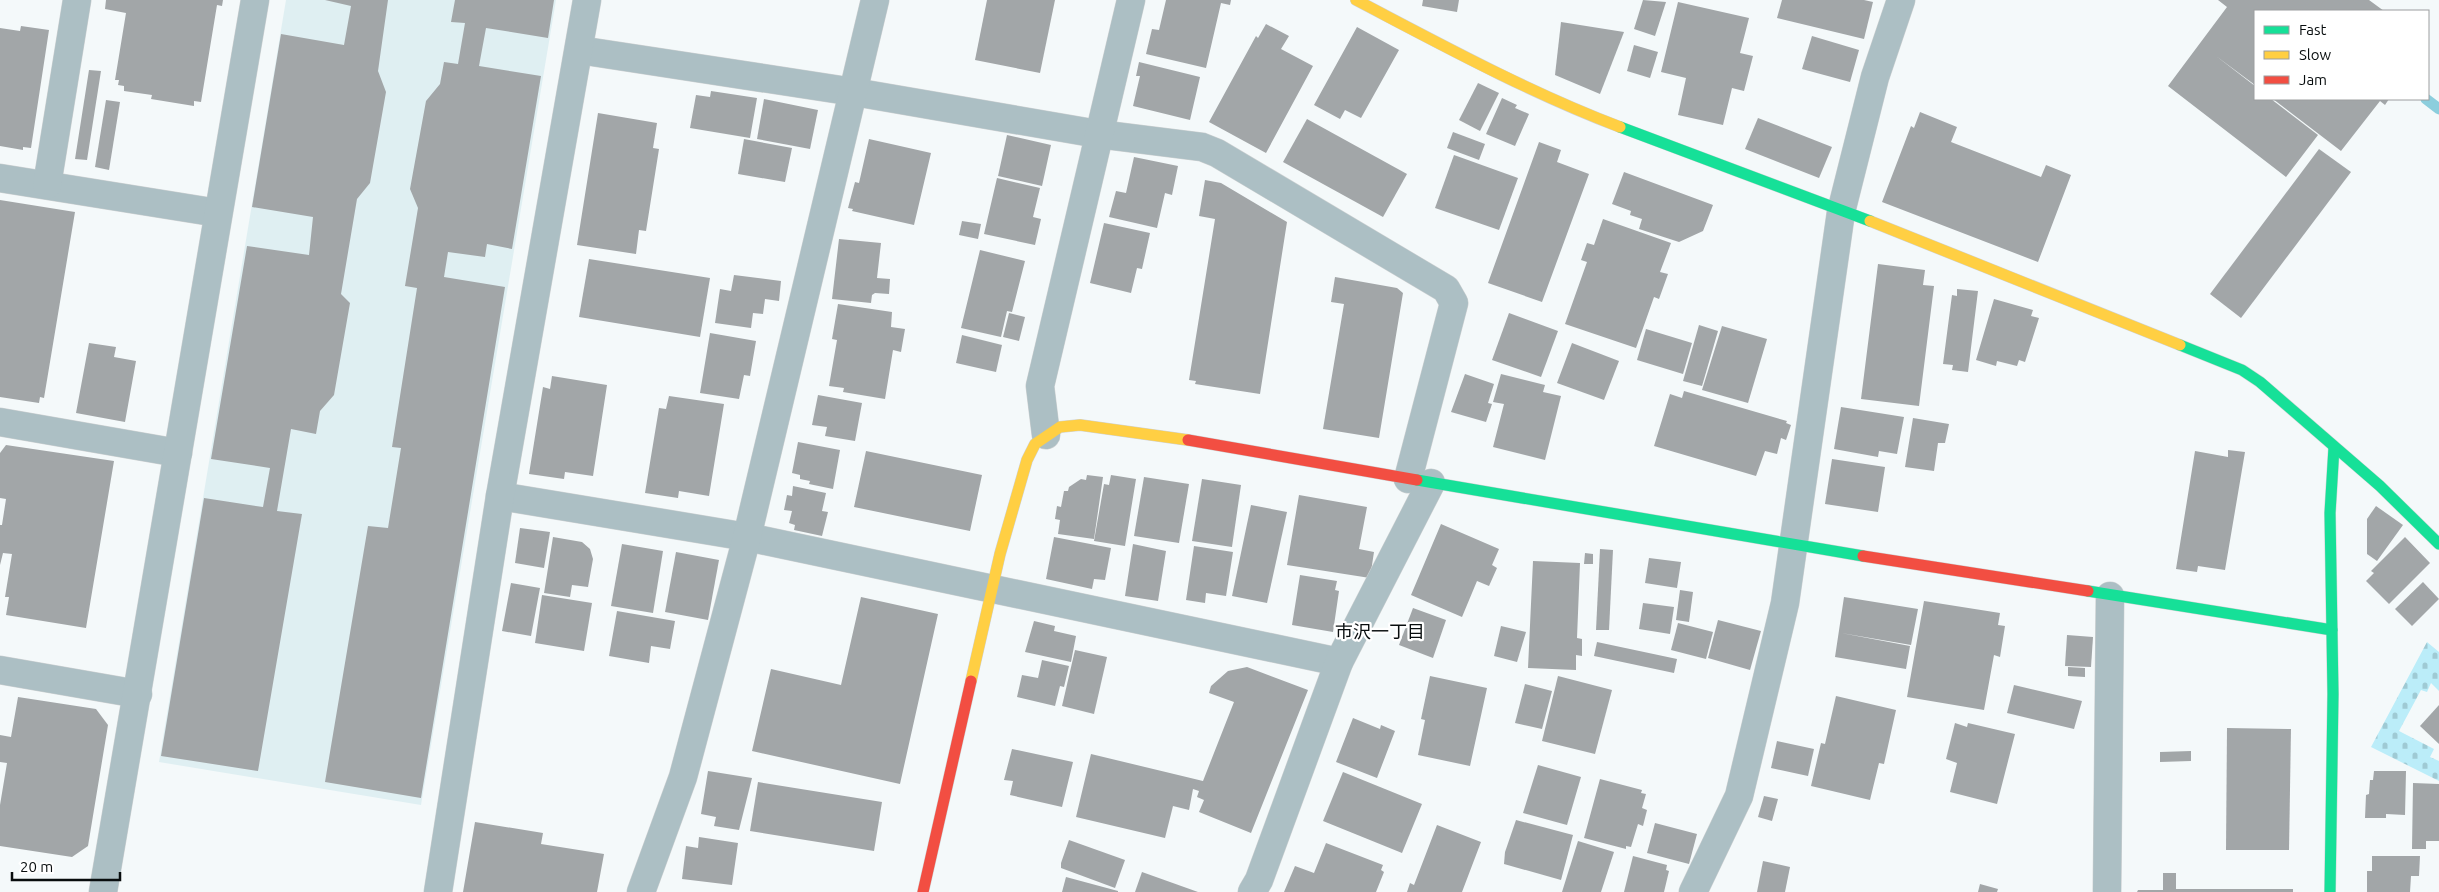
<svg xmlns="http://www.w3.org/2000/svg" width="2439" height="892" font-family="Ubuntu,'Noto Sans JP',sans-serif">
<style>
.built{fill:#dfeff2}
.cemetery{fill:url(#cemetery-stones)}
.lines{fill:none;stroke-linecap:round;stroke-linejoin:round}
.stream{stroke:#8ccedd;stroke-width:11}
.building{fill:#a2a6a8}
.street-casing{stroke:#cfd2d3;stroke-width:29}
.fast-casing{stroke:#cfd2d3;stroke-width:12}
.slow-casing{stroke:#cfd2d3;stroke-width:12}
.jam-casing{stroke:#cfd2d3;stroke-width:12}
.street{stroke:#acbfc4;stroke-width:28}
.fast{stroke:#16e098;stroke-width:11}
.slow{stroke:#ffcf43;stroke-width:11}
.jam{stroke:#f24e42;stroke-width:11}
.labels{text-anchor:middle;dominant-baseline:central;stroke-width:4.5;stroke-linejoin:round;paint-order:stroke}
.neighbourhood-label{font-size:18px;fill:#080d0e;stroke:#fff}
</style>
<defs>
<pattern id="cemetery-stones" width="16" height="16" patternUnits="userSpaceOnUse" patternTransform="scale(1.25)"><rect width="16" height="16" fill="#bbedf9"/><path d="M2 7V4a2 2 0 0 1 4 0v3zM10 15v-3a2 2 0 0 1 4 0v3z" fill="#9fcad4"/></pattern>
</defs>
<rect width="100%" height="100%" fill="#f4f9fa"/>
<path class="built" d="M286,0h270l-135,805 -262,-43z"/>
<path class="cemetery" d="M2427,642l12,10v39l-8,-8 -4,9 -6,-2 -22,41 35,18 -4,8 9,4v20l-68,-34z"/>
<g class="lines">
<path class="stream" d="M2426,99l13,10"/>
</g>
<g class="building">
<path d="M106,0h117l-1,6 -5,-1 -16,97 -7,-1v5l-43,-7 1,-4 -28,-4v-5l-6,-1 1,-5h-4l11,-67 -21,-4z"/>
<path d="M325,0h63l-10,71 8,21 -16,91 -13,16 -16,95 9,9 -16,92 -14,16 -4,23 -25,-5 -14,82 25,3 -44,257 -97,-15 43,-258 59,9 7,-39 -59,-9 36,-213 62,9 4,-38 -61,-10 29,-173 63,11 7,-39z"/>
<path d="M455,0h99l-6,38 -62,-10 -7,38 62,10 -29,173 -25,-5 -2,13 -37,-5 -4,25 61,10 -84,511 -96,-16 43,-256 20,2 13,-80 -9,-1 25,-159 -12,-2 13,-78 -8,-19 16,-88 14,-17 4,-22 14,2 7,-41 -14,-1z"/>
<path d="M987,0h68l-15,73 -65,-13z"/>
<path d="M1166,0h65l-1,5 -9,-2 -15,65 -60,-14 6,-25 7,1z"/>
<path d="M1423,0h36l-2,12 -35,-6z"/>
<path d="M1643,0l23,2 -11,34 -21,-7z"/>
<path d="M1782,0h82l9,2 -9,37 -87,-21z"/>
<path d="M2218,0h151l15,11h-129v74l-39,-29 39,30v13h16l47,36 -32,42 -118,-91 59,-79z"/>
<path d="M1678,2l71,16 -9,35 13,3 -9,35 -12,-3 -9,37 -45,-10 8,-37 -25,-6z"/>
<path d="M1561,22l63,10 -24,62 -45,-19z"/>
<path d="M1266,24l23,12 -8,13 32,17 -47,87 -57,-31 47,-86 2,2z"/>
<path d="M21,26l28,4 -18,118 -8,-1v3l-23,-4v-118l20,3z"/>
<path d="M1357,27l42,23 -38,68 -16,-8 -5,9 -26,-14z"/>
<path d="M1812,36l47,14 -9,32 -48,-13z"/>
<path d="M1634,45l24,7 -8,26 -23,-7z"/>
<path d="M1139,62l61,15 -10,43 -57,-14 7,-30h-4z"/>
<path d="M89,70l12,1 -14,89 -12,-1z"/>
<path d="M1478,83l21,10 -19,38 -21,-11z"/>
<path d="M711,91l46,7 -7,40 -60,-10 6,-33 14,2z"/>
<path d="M1502,98l15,7 -2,3 14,6 -14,32 -29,-12z"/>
<path d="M764,99l54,11 -8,39 -53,-10z"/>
<path d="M2273,99h116l-4,6 -5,-4 -39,50z"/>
<path d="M106,100l14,2 -11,68 -14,-3z"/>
<path d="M1920,112l37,15 -6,15 90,35 5,-12 25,10 -33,87 -156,-60 29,-76 3,2z"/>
<path d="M598,113l59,10 -4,25 6,1 -13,82 -7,-1 -3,24 -59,-9z"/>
<path d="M1758,118l74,29 -13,31 -74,-29z"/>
<path d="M1307,119l100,55 -24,43 -100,-55z"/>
<path d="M1453,132l32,12 -6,16 -32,-12z"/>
<path d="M1007,135l44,10 -9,41 -44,-10z"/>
<path d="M744,139l48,9 -7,34 -47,-8z"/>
<path d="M869,139l62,14 -17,72 -62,-14 1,-2 -5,-1 7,-26 4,1z"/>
<path d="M1539,142l22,8 -4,12 32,12 -47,128 -54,-19z"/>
<path d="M2319,149l32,23 -110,146 -31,-24z"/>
<path d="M1454,155l64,23 -19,52 -64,-22z"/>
<path d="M1134,157l44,9 -6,29 -7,-2 -8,35 -48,-11 7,-26 10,2z"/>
<path d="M1624,172l89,33 -10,26 -24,11 -40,-13 3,-10 -12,-4 1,-4 -19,-7z"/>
<path d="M997,178l43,10 -7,29 8,2 -6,26 -51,-11z"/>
<path d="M1205,180l16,3 66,39 -27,172 -65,-10 1,-3 -7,-1 26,-161 -16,-3z"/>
<path d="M0,200l75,12 -31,186 -4,-1 -1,6 -39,-6z"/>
<path d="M1603,219l68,24 -11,29 8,2 -9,25 -5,-2 -18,51 -71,-24 22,-62 -6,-2 6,-17 7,2z"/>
<path d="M962,221l19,3 -3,15 -19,-4z"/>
<path d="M1104,223l46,10 -8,36 -5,-1 -6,25 -41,-10z"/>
<path d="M839,239l42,4 -4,35 13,1 -1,15 -14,-1 -3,2 -1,8 -39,-4z"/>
<path d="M980,250l45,11 -13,51 -5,-1 -6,26 -40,-9z"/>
<path d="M589,259l121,19 -10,59 -121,-20z"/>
<path d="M1878,264l47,6 -2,15 11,1 -15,120 -58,-7z"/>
<path d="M734,275l47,6 -2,20 -14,-2 -2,15 -10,-1 -2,15 -36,-5 5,-34 11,2z"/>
<path d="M1335,277l62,11 6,5 -24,145 -56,-9 21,-125 -13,-2z"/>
<path d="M1957,289l21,2 -10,81 -16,-2 1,-5 -10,-1 9,-69 5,1z"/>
<path d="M1994,299l39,11 -2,6 8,2 -14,44 -6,-2 -2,6 -20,-5 -1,5 -20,-6z"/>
<path d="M838,304l54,8 -1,15 14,2 -4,23 -8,-2 -8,49 -42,-7 1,-4 -15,-2 8,-46 -5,-1z"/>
<path d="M1009,313l16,4 -6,24 -16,-4z"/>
<path d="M1509,313l49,18 -17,46 -49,-17z"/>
<path d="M1699,325l19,6 -16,55 -19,-5z"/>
<path d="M1722,326l45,13 -19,64 -46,-13z"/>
<path d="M1646,329l46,14 -9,31 -46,-14z"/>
<path d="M710,333l46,8 -6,35 -6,-1 -5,24 -39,-6z"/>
<path d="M962,335l40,10 -6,27 -40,-9z"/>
<path d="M89,343l27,4 -2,10 22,4 -11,61 -49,-9z"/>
<path d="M1572,343l47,18 -15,39 -47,-17z"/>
<path d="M1465,374l29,10 -6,19 4,1 -6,18 -35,-10z"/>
<path d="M1501,374l44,11 -2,7 18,4 -16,64 -52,-13 11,-43 -11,-2z"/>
<path d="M552,376l55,9 -14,91 -28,-4 -1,7 -35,-5 14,-87 7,2z"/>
<path d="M1684,391l103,30 -1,2 5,2 -5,15 -5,-2 -4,16 -12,-3 -9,25 -102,-30 16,-52 12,4z"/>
<path d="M818,395l44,8 -7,38 -30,-5 2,-9 -15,-2z"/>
<path d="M669,396l55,8 -15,92 -30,-5 -1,7 -33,-5 14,-85 7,1z"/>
<path d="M1841,407l63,10 -7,37 -18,-3 -1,6 -44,-8z"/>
<path d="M1913,418l36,6 -4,19h-7l-4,28 -29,-4z"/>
<path d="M798,442l42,8 -7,39 -24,-5 1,-3 -10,-2v-4l-8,-2z"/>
<path d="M6,445l108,16 -28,167 -80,-13 3,-18h-4l7,-43 -9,-1 -3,12v-40h2l4,-26 -6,-1v-45z"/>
<path d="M2228,450l17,2 -20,118 -27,-4 -1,6 -21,-3 19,-118 33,6z"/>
<path d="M866,451l116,24 -12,56 -116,-24z"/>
<path d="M1832,459l53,8 -7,45 -53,-8z"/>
<path d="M1087,475l16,2 -9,62 -36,-5 2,-14 -5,-1 2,-13 4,1 3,-16h4l1,-4 12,-8 5,1z"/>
<path d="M1111,475l25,4 -11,67 -31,-5 10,-57 5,1z"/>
<path d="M1144,477l45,7 -10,59 -45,-7z"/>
<path d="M1202,479l39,6 -9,62 -40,-6z"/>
<path d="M793,486l33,7 -4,18 6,1 -6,24 -28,-6 1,-5 -6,-2 3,-12 -8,-1 3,-15 5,1z"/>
<path d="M1299,495l68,12 -8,42 15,3 -4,26 -83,-13z"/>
<path d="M1251,505l36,7 -20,91 -35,-7z"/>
<path d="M2376,506l27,19 -26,36 -10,-7v-35z"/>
<path d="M1441,524l58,25 -7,16 5,3 -8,18 -12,-5 -15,36 -51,-22z"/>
<path d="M520,528l30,4 -6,36 -29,-5z"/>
<path d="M553,537l29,5 8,7 3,10 -5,28 -16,-2 -2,12 -26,-4z"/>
<path d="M1054,537l57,11 -6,32 -11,-1 -2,10 -46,-10z"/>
<path d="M2405,537l25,26 -41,41 -23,-23 8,-8 -3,-2z"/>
<path d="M622,544l41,7 -10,62 -42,-7z"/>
<path d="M1133,544l33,7 -8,50 -33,-5z"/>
<path d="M1194,546l39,6 -7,44 -20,-3 -1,10 -19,-3z"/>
<path d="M1600,549l13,1 -4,80h-13z"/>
<path d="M676,552l43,8 -11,60 -43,-8z"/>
<path d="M1585,553l8,1v10h-9z"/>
<path d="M1649,558l32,4 -4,26 -32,-5z"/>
<path d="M1533,561l47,2 -3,75 5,1v17l-6,-1v15l-48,-2z"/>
<path d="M1300,575l37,6 -2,9 4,1 -6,41 -41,-7z"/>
<path d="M2423,582l16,17 -27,27 -17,-17z"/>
<path d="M511,583l29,5 -9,48 -29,-5z"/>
<path d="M1680,590l13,2 -4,30 -13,-2z"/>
<path d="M542,595l50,8 -8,48 -49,-8z"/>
<path d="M861,597l77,17 -38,170 -148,-33 19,-82 70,16z"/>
<path d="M1844,597l74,12 -7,36 -70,-12 69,13 -4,23 -71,-12z"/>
<path d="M1924,601l76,12 -2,12 7,1 -5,31 -6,-2 -10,55 -77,-13z"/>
<path d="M1643,603l31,4 -4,27 -31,-5z"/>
<path d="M1413,608l33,12 -13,38 -34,-13z"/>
<path d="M617,611l58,10 -5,28 -19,-3 -2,17 -40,-7z"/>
<path d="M1718,620l43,11 -11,39 -42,-12z"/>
<path d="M1034,621l21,5 -1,5 22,5 -5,26 -46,-10z"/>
<path d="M1678,623l35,9 -7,27 -35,-9z"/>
<path d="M1501,626l25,6 -9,30 -23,-6z"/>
<path d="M2067,635l26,2 -2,30 -26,-1z"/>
<path d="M1597,642l80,17 -3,14 -80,-17z"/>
<path d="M1075,650l32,7 -13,57 -32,-8z"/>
<path d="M1042,660l27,6 -5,21 -4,-1 -5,20 -38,-9 5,-22 16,3z"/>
<path d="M1247,667l61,23 -57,143 -52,-21 5,-12 -7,-3 2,-6 -6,-2 -4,21 -16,-4 -8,32 -89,-21 15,-63 112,27 31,-79 -25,-9 2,-7 17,-15z"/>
<path d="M2068,667l17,1v9l-17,-1z"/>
<path d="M1430,676l57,12 -17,78 -52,-11 7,-35 -4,-1z"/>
<path d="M1558,676l54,14 -17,64 -53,-13z"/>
<path d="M1525,684l27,7 -10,38 -27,-6z"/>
<path d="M2014,685l68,16 -8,28 -67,-16z"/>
<path d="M1836,696l60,14 -12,54 -5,-1 -9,37 -59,-14 10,-43 4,1z"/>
<path d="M18,697l78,12 12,16 -20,121 -16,11 -72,-11v-41l7,-42 -7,-1v-27l11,2z"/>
<path d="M2439,705v39l-19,-18z"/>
<path d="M1353,718l27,11 1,-4 14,6 -18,47 -41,-16z"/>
<path d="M1955,723l12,4 1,-4 47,11 -18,70 -47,-12 7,-29 -11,-4z"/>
<path d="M2227,728l64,1 -2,121h-63z"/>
<path d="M1777,741l37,8 -6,27 -37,-8z"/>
<path d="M1012,749l61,13 -11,45 -52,-12 3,-14 -9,-1z"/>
<path d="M2191,751v10l-31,1v-10z"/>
<path d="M1538,765l43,12 -14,48 -44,-12z"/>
<path d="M708,771l44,7 -13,52 -25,-4 2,-9 -15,-3z"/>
<path d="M2374,771h32l-1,44 -19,-1v4h-21l1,-23 3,-1 1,-14h3z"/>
<path d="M1343,772l79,32 -20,49 -79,-32z"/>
<path d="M1600,779l42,11 -1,3 5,1 -4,14 5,2 -4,16 -5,-2 -7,23 -5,-1v3l-42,-11z"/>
<path d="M758,782l124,20 -8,49 -124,-20z"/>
<path d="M2413,783l26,1v57h-13v8h-14z"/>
<path d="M1764,796l14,3 -6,22 -14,-4z"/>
<path d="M1516,820l57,15 -12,45 -57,-16 1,-12z"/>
<path d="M475,822l68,11 -2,11 63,10 -7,38h-134z"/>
<path d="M1655,823l42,11 -8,30 -42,-11z"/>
<path d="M1437,825l44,17 -19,50h-55l3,-9 4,2z"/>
<path d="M699,837l39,6 -6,42 -50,-6 4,-33 12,2z"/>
<path d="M1069,840l56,20 -10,28 -54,-20v-5z"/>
<path d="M1578,841l36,11 -13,40h-39z"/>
<path d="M1326,843l57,22 -2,5 3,2 -8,20h-92l11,-26 19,7z"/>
<path d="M1633,856l34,9 -1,5 3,1 -5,21h-40z"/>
<path d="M2372,856h48l-1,20h-8l-1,16h-43v-21h5z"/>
<path d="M1763,861l27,6 -5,25h-28z"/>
<path d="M1142,872l56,20h-63z"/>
<path d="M2163,873h13v16h117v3h-156l1,-2h25z"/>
<path d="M1066,877l52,14v1h-56z"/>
<path d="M1980,884l18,5 -1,3h-19z"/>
</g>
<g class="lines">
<defs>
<g id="street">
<path d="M579,50l275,42 244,42 104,13 15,6 229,136 8,14 -46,176"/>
<path d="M0,178l218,35"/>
<path d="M47,185l30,-185"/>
<path d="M0,422l178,31"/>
<path d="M1046,435l-6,-49 91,-386"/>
<path d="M500,496l247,41 592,125"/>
<path d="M0,670l138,24"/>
<path d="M103,892l152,-892"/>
<path d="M438,892l62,-396 87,-496"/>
<path d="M641,892l42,-115 64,-240 128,-537"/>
<path d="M1252,892l7,-12 80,-218 92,-179"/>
<path d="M1693,892l46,-96 46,-193 56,-391 34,-135 26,-77"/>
<path d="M2107,892l3,-296"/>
</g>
<g id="fast">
<path d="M1620,127l250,94"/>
<path d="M2180,345l62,25 18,12 120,104 59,58"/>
<path d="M1417,480l446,76"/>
<path d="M2088,591l244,39"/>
<path d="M2330,892l3,-198 -3,-181 4,-66"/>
</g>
<g id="slow">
<path d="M1356,0c86,45 172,92 264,127"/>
<path d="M1870,221l310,124"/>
<path d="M971,681l29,-127 27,-94 8,-16 25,-17 20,-2 108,15"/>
</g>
<g id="jam">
<path d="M1188,440l229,40"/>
<path d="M1863,556l225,35"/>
<path d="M923,892l48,-211"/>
</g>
</defs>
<use href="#street" class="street-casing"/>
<use href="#fast" class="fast-casing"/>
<use href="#slow" class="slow-casing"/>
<use href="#jam" class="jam-casing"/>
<use href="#street" class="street"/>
<use href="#fast" class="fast"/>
<use href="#slow" class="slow"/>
<use href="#jam" class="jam"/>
</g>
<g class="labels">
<g class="neighbourhood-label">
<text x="1380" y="631">市沢一丁目</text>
</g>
</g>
<rect x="2254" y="10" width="175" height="90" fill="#ffffff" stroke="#9c9e9f"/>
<rect x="2264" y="26" width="25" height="8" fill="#16e098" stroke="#9c9e9f"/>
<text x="2299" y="35" font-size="15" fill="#080d0e">Fast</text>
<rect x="2264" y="51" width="25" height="8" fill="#ffcf43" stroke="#9c9e9f"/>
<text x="2299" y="60" font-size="15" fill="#080d0e">Slow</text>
<rect x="2264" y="76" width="25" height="8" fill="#f24e42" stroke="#9c9e9f"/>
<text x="2299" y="85" font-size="15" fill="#080d0e">Jam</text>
<path d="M12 872v8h108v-8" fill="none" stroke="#080d0e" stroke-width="2.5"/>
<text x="20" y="872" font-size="15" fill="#080d0e" stroke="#ffffff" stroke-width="4" paint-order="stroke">20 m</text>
</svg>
